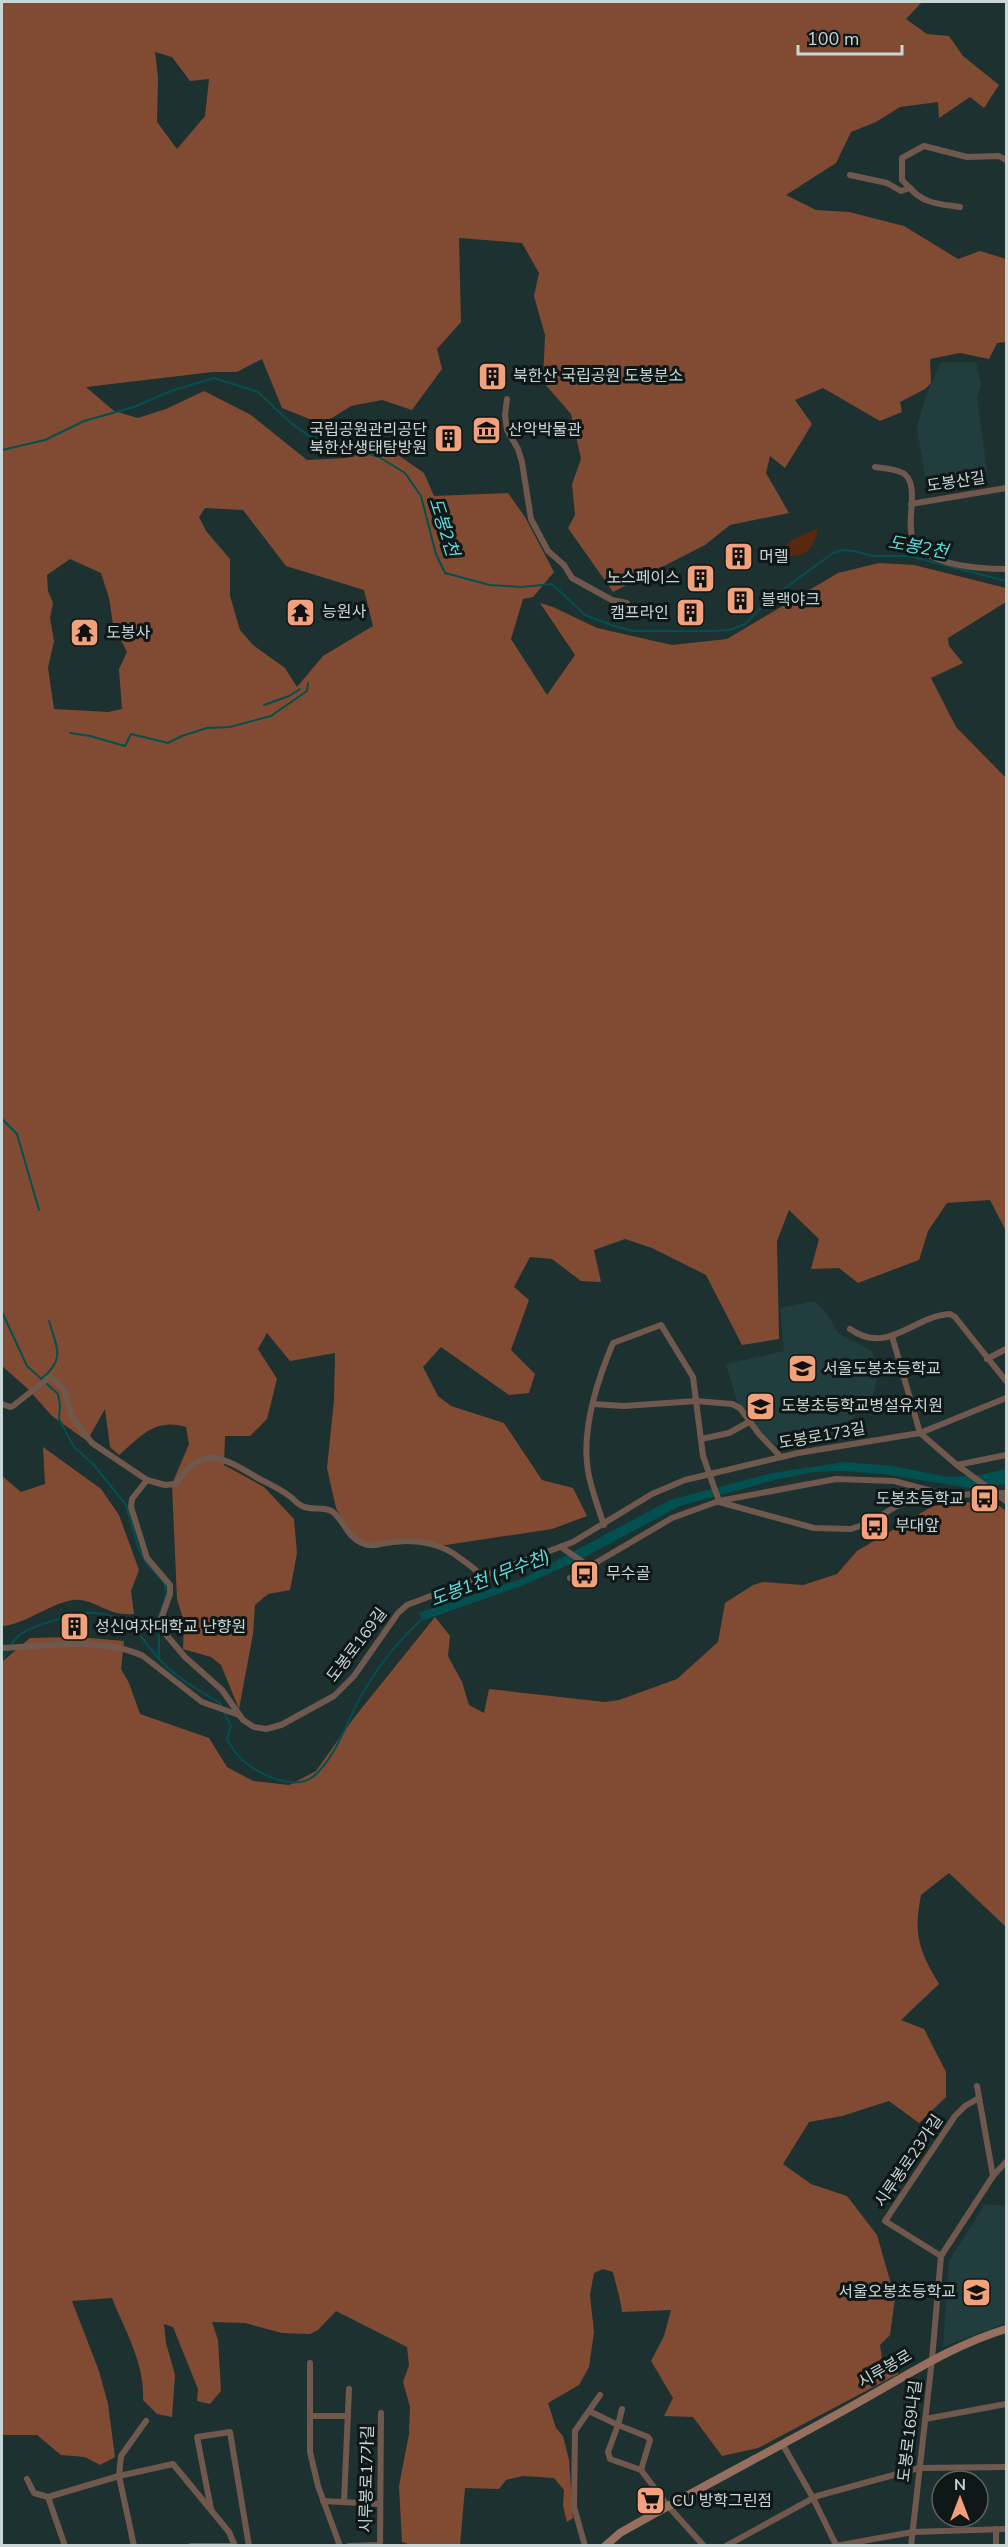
<svg xmlns="http://www.w3.org/2000/svg" width="1008" height="2547" font-family="'Nunito Sans','Noto Sans KR',sans-serif">
<style>
.built{fill:#213d3d}
.green{fill:#59280e}
.forest{fill:#804b32;fill-rule:evenodd}
.water{fill:#035050}
.lines{fill:none;stroke-linecap:round;stroke-linejoin:round}
.stream{stroke:#035050;stroke-width:2}
.street{stroke:#70584d;stroke-width:6}
.secondary{stroke:#966f5e;stroke-width:8}
.labels{text-anchor:middle;dominant-baseline:central;stroke-width:6;stroke-linejoin:round;paint-order:stroke}
.poi-label{font-size:16px;fill:#cad5d5;stroke:#0f1717;text-anchor:start}
.street-label{font-size:16px;fill:#cad5d5;stroke:#0f1717}
.water-label{font-size:18px;font-style:italic;fill:#5edddd;stroke:#0f1717}
</style>
<rect width="100%" height="100%" fill="#1e3131"/>
<g class="built">
<path d="M941,362h35l5,23 -4,12 10,75 -62,6 -8,-51 8,-29z"/>
<path d="M815,1301l13,14 10,18 34,18 6,24 -4,17 -27,34 -3,8 -12,1 -5,7 -45,6 -11,-6 -15,-13 -19,-28 -11,-37 58,-13 -4,-43z"/>
<path d="M985,2204l21,2v117l-63,24 6,-86z"/>
</g>
<path class="green" d="M818,528c-4,24 -16,32 -40,26l12,-13z"/>
<g class="forest">
<path d="M2,2h920l-16,17 21,15 22,2 14,20 36,29 -15,23 -14,-11 -31,21 -1,-16 -38,5 -24,15 -25,10 -15,31 -50,32 30,15 33,2 55,14 54,33 22,-8 26,8v83l-9,1 -8,16 -29,-6 -30,6 1,24 -6,6 -25,13 2,10 -22,9 -57,-33 -28,12 17,24 -27,44 -15,-12 -4,17 23,40 -59,12 -25,20 -92,47 -45,-64 7,-13 -3,-31 9,-25 -10,-45 -28,-32 2,-47 -11,-39 5,-23 -17,-30 -63,-5 2,84 -24,27 5,20 -30,41 -30,-10 -31,6 -29,18 -40,-16 -20,-49 -25,13h-24l-127,15 28,24 24,7 28,-9 38,-18 47,24 56,45 39,-2 39,-12 39,27 10,23 74,-3 17,24 29,55 -21,25 -10,2 -12,40 36,56 28,-40 -35,-52 13,4 44,21 75,17 55,-6 111,-66 41,-10 35,2 92,23v14l-58,36 1,8 14,17 -32,15 25,49 50,51v453l-16,-31 -43,3 -19,28 -9,29 -61,23 -19,-15 -28,1 8,-30 -30,-29 -12,31 2,98 -37,6 -36,-70 -54,-27 -27,-9 -31,11 7,32 -20,-1 -29,-22 -22,-2 -16,30 15,13 -18,50 24,24 -6,19 -20,2 -68,-48 -18,20 15,29 13,10 53,17 38,57 31,8 14,28 -35,13 -106,16 -39,-1 -37,2 -20,-13 -14,-25 -9,-40 7,-68 1,-47 -45,8 -23,-28 -9,16 19,30 -10,40 -17,17h-25l-1,29 40,22 30,32 3,34 -7,37 -22,4 -13,11 -2,29 -14,75 -18,-44 -10,-8 -28,-8 1,-27 -7,-23 -5,-115 17,-40 -3,-17c-32,-9 -44,9 -67,28l-9,-8 -5,-38 -18,32 -35,-25 -24,-27 -26,-23zM155,52l17,5 18,24 19,-2 -4,37 -28,33 -20,-27 1,-45zM205,508l38,2 43,56 78,24 9,36 -50,30 -26,31 -12,-19 -32,-23 -13,-15 -10,-34v-37l-24,-28 -7,-14zM70,559l31,14 8,25 4,26 14,28 -8,17 3,40 -14,3 -54,-3 -6,-41 6,-27 -4,-23 3,-15 -5,-12 -1,-16z"/>
<path d="M43,1447l58,42 18,26 20,55 -8,21 3,23c-25,2 -33,-11 -54,-14 -21,-3 -56,26 -78,26v-150l19,16 24,-8z"/>
<path d="M991,1500l15,11v416l-57,-54 -28,22c-8,40 -2,55 18,89l-38,36 23,9 22,43v25l-27,26 -30,-22 -47,15 -33,6 -26,42 28,20 36,12 30,39 18,63 -5,37 -10,10 2,14 13,-1 3,16 -140,74 -36,8 -29,-39 -29,-1 9,-18 -22,-37 13,-25 7,-26 -49,2c-2,-16 -6,-26 -9,-40l-10,-3 -9,4 -4,22 4,37 -5,35 -10,18 -31,18 8,25 7,8 6,24 4,58 -6,4 -4,-16 1,-16 -10,-12 -31,-2 -17,4 -7,9 -34,-1 -5,57h-49l-9,-3 -3,-56 10,-52 1,-27 -7,-25 6,-17 -2,-18 -71,-36 -18,19 -8,4 -28,-1 -37,-10 -33,-1 6,18 3,51 -11,13 -13,-3 1,-12 -25,-62 -9,-3 2,19 9,32 -3,42 -15,-3 -14,-14c2,-37 -18,-69 -31,-102l-40,3 27,70 9,33 7,53 -15,8 -15,-8 -24,-2 -24,-20h-35v-773l28,-24 48,-1 46,4 -3,28 8,14 11,31 69,24 18,29 26,14 36,4 27,-14 37,-52 82,-102 15,19 -2,20 14,26 7,23 15,8 5,-24 116,13 14,-2 58,-21 41,-37 7,-39 28,-18 10,-3 40,3 34,-11 20,-23 76,-45z"/>
</g>
<path class="water" d="M845,1462l47,4 56,11 32,-2 26,-6v15l-36,4 -87,-14 -41,-3 -28,1 -39,8 -95,26 -99,53 -57,26 -100,35 -6,-7 106,-35 146,-78 102,-27z"/>
<g class="lines">
<g class="stream">
<path d="M2,450l43,-10 39,-19 50,-14 37,-16 43,-13 44,14 33,31 18,13 70,21 26,16 16,23 15,58 9,19 45,12 32,2 30,-3 33,31 26,10 22,6h82l15,-1 15,-6 25,-25 63,-46 10,-3 11,1 19,5h36l97,25"/>
<path d="M264,705l25,-9 11,-7"/>
<path d="M70,733l20,3 35,10 6,-12 37,9 14,-7 25,-8 23,-1 41,-11 36,-25 1,-8"/>
<path d="M2,1119l15,15 22,76"/>
<path d="M2,1312l25,54 31,28 2,12 -1,13 15,28 19,17 33,41 13,44 7,14 19,21 1,11 -7,22"/>
<path d="M41,1379c25,-20 16,-31 8,-58"/>
<path d="M11,1645c9,-15 23,-18 38,-23 38,-12 63,-17 93,16 7,8 13,18 21,25 16,16 37,28 57,40l2,4"/>
<path d="M159,1658v-36"/>
<path d="M2,1660l6,-10"/>
<path d="M224,1712l7,14 -4,13c3,5 6,11 10,15 14,18 57,39 77,22 25,-22 34,-60 51,-87 15,-25 37,-52 58,-71"/>
</g>
<g class="street">
<path d="M850,175l37,8 14,8 9,-3 -8,-8v-22l22,-12 43,11 32,-1 7,4"/>
<path d="M910,188c13,16 31,16 50,19"/>
<path d="M507,399l-2,16 2,15 11,19 4,13 9,57 17,32 16,14 8,13 40,22 15,3"/>
<path d="M875,467c8,1 21,2 28,6 18,11 2,49 10,66 12,27 68,30 93,30"/>
<path d="M911,504l95,-16"/>
<path d="M850,1329c38,27 63,-13 100,-15l5,3 51,64"/>
<path d="M892,1336l28,97 37,32 49,-10"/>
<path d="M987,1359l19,-10"/>
<path d="M2,1404l8,3 3,-1 38,-30 13,14 8,27 20,26 55,37 18,5 11,-1c25,-40 47,-27 80,-7 11,6 22,11 32,18 5,3 9,9 14,11 10,5 22,0 31,6 11,9 14,24 27,30 11,6 21,2 32,0 24,-3 50,1 69,17 7,5 16,10 20,18"/>
<path d="M593,1404l31,2 72,-5 36,3 8,4 19,26 22,23"/>
<path d="M701,1439l28,-6 20,-11"/>
<path d="M957,1465l49,36"/>
<path d="M147,1480l-15,19 -1,8 16,51 23,27v9l-9,25 2,12 22,26 37,33 21,30 11,7 12,2 15,-4 53,-29 20,-20 44,-63 9,-8 166,-63 79,-48 33,-14 113,-27 122,-20 86,-35"/>
<path d="M719,1502l95,26 37,1 18,-6 26,-16 31,-11 80,-3"/>
<path d="M604,1525c-6,-18 -13,-36 -16,-54 -7,-42 9,-90 25,-128l48,-18 32,52 10,79 16,45"/>
<path d="M561,1547l29,20"/>
<path d="M570,1578l102,-60 47,-17 117,-22 58,2 49,13"/>
<path d="M2,1648c43,-2 100,-11 141,8l59,46 37,13"/>
<path d="M977,2086l16,90"/>
<path d="M941,2256l-56,-35 70,-105 10,-10 14,-8"/>
<path d="M310,2363v89l8,34 22,60"/>
<path d="M589,2411l29,14 -10,27 2,7 31,11 9,-30 -2,-3 -30,-12 4,-16"/>
<path d="M311,2416h37"/>
<path d="M925,2419l81,-15"/>
<path d="M783,2445l30,53 23,47"/>
<path d="M641,2470l27,36 36,40"/>
<path d="M27,2479l7,14 14,4 17,49"/>
<path d="M48,2497l71,-21 54,-12 56,68 6,14"/>
<path d="M323,2501l57,3"/>
<path d="M344,2502l5,-113"/>
<path d="M211,2509l-14,-72 33,-5 19,114"/>
<path d="M996,2529v17"/>
<path d="M134,2546l-15,-70 2,-20 25,-35"/>
<path d="M191,2546h43"/>
<path d="M349,2546l31,-1"/>
<path d="M380,2546l1,-133"/>
<path d="M585,2546l-11,-39 1,-76 25,-36"/>
<path d="M726,2546l91,-50 102,-28 87,-1"/>
<path d="M835,2546l78,-14 93,-3"/>
<path d="M911,2546l21,-187 9,-103 52,-80 13,-14"/>
</g>
<path class="secondary" d="M605,2546l15,-13c77,-44 155,-84 232,-127 51,-28 98,-60 154,-77"/>
</g>
<defs>
<symbol id="building-square" viewBox="-11 -11 22 22"><rect x="-9" y="-9" width="18" height="18" rx="4" fill="#f1a17c" stroke="#0f1717"/><path d="M-4-6H4V6H1V3H-1V6H-4ZM-2.5-4.3h1.7v1.8h-1.7ZM.8-4.3h1.7v1.8H.8ZM-2.5-1h1.7V.8h-1.7ZM.8-1h1.7V.8H.8Z" fill="#111"/></symbol>
<symbol id="museum-square" viewBox="-11 -11 22 22"><rect x="-9" y="-9" width="18" height="18" rx="4" fill="#f1a17c" stroke="#0f1717"/><path d="M0-6L6-3V-2H-6V-3ZM-5-1h2V3h-2ZM-1-1h2V3h-2ZM3-1h2V3H3ZM-6 4H6V6H-6Z" fill="#111"/></symbol>
<symbol id="temple-square" viewBox="-11 -11 22 22"><rect x="-9" y="-9" width="18" height="18" rx="4" fill="#f1a17c" stroke="#0f1717"/><path d="M0-6L5-2H3V0L6.5 2.5H4V6H1.5V3h-3V6H-4V2.5H-6.5L-3 0V-2H-5Z" fill="#111"/></symbol>
<symbol id="school-square" viewBox="-11 -11 22 22"><rect x="-9" y="-9" width="18" height="18" rx="4" fill="#f1a17c" stroke="#0f1717"/><path d="M0-5L7-2L0 1L-7-2ZM-4 1L0 2.5L4 1V4Q0 6-4 4Z" fill="#111"/></symbol>
<symbol id="bus-square" viewBox="-11 -11 22 22"><rect x="-9" y="-9" width="18" height="18" rx="4" fill="#f1a17c" stroke="#0f1717"/><path d="M-5-6H5V4H4V6H2V4H-2V6H-4V4H-5ZM-3.5-4V0h7V-4ZM-3.5 1.2v1.5H-2V1.2ZM2 1.2v1.5H3.5V1.2Z" fill="#111"/></symbol>
<symbol id="supermarket-square" viewBox="-11 -11 22 22"><rect x="-9" y="-9" width="18" height="18" rx="4" fill="#f1a17c" stroke="#0f1717"/><path d="M-6-5.5h2.5l.6 2H6L4.5 2H-2.5L-4.4-4H-6ZM-1.5 3.2a1.3 1.3 0 1 0 .1 0ZM3 3.2a1.3 1.3 0 1 0 .1 0Z" fill="#111"/></symbol>
</defs>
<g fill-rule="evenodd">
<use href="#building-square" x="476" y="360" width="33" height="33"/>
<use href="#museum-square" x="470" y="414" width="33" height="33"/>
<use href="#building-square" x="432" y="422" width="33" height="33"/>
<use href="#building-square" x="722" y="540" width="33" height="33"/>
<use href="#building-square" x="684" y="562" width="33" height="33"/>
<use href="#building-square" x="724" y="584" width="33" height="33"/>
<use href="#temple-square" x="284" y="596" width="33" height="33"/>
<use href="#building-square" x="674" y="596" width="33" height="33"/>
<use href="#temple-square" x="68" y="616" width="33" height="33"/>
<use href="#school-square" x="786" y="1352" width="33" height="33"/>
<use href="#school-square" x="744" y="1390" width="33" height="33"/>
<use href="#bus-square" x="968" y="1482" width="33" height="33"/>
<use href="#bus-square" x="858" y="1510" width="33" height="33"/>
<use href="#bus-square" x="568" y="1558" width="33" height="33"/>
<use href="#building-square" x="58" y="1610" width="33" height="33"/>
<use href="#school-square" x="960" y="2276" width="33" height="33"/>
<use href="#supermarket-square" x="634" y="2484" width="33" height="33"/>
</g>
<g class="labels">
<g class="poi-label">
<text x="513" y="376">북한산 국립공원 도봉분소</text>
<text x="427" y="430" text-anchor="end">국립공원관리공단<tspan x="427" dy="18">북한산생태탐방원</tspan></text>
<text x="508" y="430">산악박물관</text>
<text x="759" y="557">머렐</text>
<text x="680" y="578" text-anchor="end">노스페이스</text>
<text x="761" y="600">블랙야크</text>
<text x="322" y="612">능원사</text>
<text x="669" y="613" text-anchor="end">캠프라인</text>
<text x="106" y="633">도봉사</text>
<text x="823" y="1369">서울도봉초등학교</text>
<text x="781" y="1406">도봉초등학교병설유치원</text>
<text x="964" y="1499" text-anchor="end">도봉초등학교</text>
<text x="895" y="1526">부대앞</text>
<text x="606" y="1574">무수골</text>
<text x="95" y="1627">성신여자대학교 난향원</text>
<text x="956" y="2292" text-anchor="end">서울오봉초등학교</text>
<text x="672" y="2501">CU 방학그린점</text>
</g>
<g class="street-label">
<text transform="translate(956 482) rotate(-9)">도봉산길</text>
<text transform="translate(822 1436) rotate(-10)">도봉로173길</text>
<text transform="translate(357 1645) rotate(-53)">도봉로169길</text>
<text transform="translate(909 2161) rotate(-56)">시루봉로23가길</text>
<text transform="translate(885 2369) rotate(-30)">시루봉로</text>
<text transform="translate(910 2431) rotate(-83)">도봉로169나길</text>
<text transform="translate(367 2479) rotate(-89)">시루봉로17가길</text>
</g>
<g class="water-label">
<text transform="translate(444 527) rotate(72)">도봉2천</text>
<text transform="translate(918 547) rotate(10)">도봉2천</text>
<text transform="translate(490 1578) rotate(-21)">도봉1천 (무수천)</text>
</g>
</g>
<rect width="1008" height="2547" fill="none" stroke="#cad5d5" stroke-width="6"/>
<g transform="translate(960 2499)"><circle r="28" fill="#0f1717" stroke="#5a6363" stroke-width="1.5"/>
<path d="M0-4.5L10 22L0 15L-10 22Z" fill="#f1a17c"/>
<text y="-9" font-size="16" font-weight="bold" text-anchor="middle" fill="#cad5d5">N</text>
</g>
<path d="M798 45v9h104v-9" fill="none" stroke="#cad5d5" stroke-width="3"/>
<text x="807" y="45" font-size="18" fill="#cad5d5" stroke="#0f1717" stroke-width="4.5" paint-order="stroke">100 m</text>
</svg>
